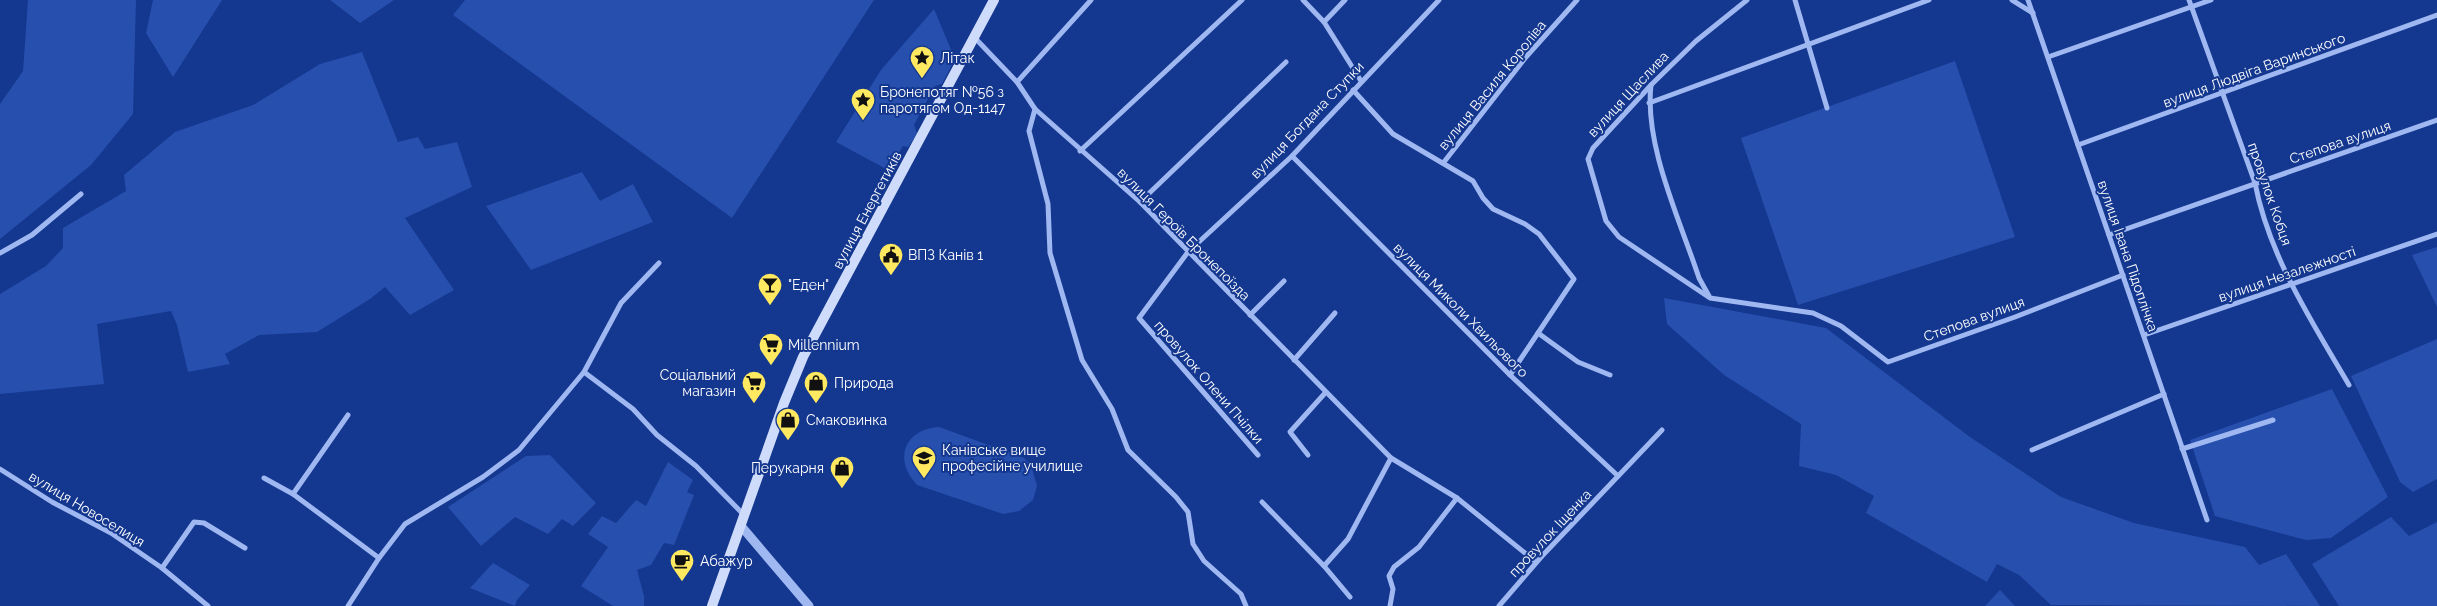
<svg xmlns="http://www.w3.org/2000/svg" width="2437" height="606" font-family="Raleway,sans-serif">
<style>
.green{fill:#264fae}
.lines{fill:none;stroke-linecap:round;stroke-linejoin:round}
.minor{stroke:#a0b8f1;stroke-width:5}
.tertiary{stroke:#a0b8f1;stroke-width:9}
.secondary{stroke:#cedbfb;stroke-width:10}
.labels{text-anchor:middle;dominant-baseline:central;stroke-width:4;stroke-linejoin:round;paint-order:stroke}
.poi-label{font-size:14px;fill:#fff;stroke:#14378f;text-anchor:start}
.street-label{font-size:14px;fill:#fff;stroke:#14378f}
</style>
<rect width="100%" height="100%" fill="#14378f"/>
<g class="green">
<path d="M28,0h108l-3,114 -42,51 -91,74v-135l23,-33z"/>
<path d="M153,0h69l-49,77 -27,-44z"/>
<path d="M330,0h64l-34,23z"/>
<path d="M465,0h409l-142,218 -279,-203z"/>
<path d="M934,9l21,50 -13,25 -7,2 -21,39 3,9 -9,13 -5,-1 -15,24 -52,-28 45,-72z"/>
<path d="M362,52l36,90 20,-5 7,12 32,-7 15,45 -67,31 49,72 -44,25 -25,-28 -15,12 -53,33 -58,3 -34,19 5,10 -42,8 -11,-47 -6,-14 -74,13 7,60 -104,10v-100l46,-28 17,-18v-20l63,-37 -2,-16 51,-43 78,-27 67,-41z"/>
<path d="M1955,61l60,176 -217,68 -57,-167z"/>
<path d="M582,172l18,29 33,-17 20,38 -122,48 -45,-64z"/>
<path d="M2437,247v60l-25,-52z"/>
<path d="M1664,298l162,30 144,109 91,60 73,26 111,24 14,18 27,-11 34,52 -269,-1 -32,-30 -22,-11 -10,18 -121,-69 8,-17 -38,-21 -37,-9 2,-42 -77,-49 -57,-51z"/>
<path d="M2437,339v140l-24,13 -13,-10 -49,-106z"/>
<path d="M2332,389l56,108 -57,41 -25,2 -91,-24 -25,-76z"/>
<path d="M939,427l85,31 7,7 6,21 -4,14 -14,11 -16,3 -86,-29c-24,-25 -13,-56 22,-58z"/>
<path d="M550,455l46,48 -23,23 -11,-7 -14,15 -33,-17 -34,29 -33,-39 78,-51z"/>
<path d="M668,462l25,18 -6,12 7,3 -20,50 -10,-2 -13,22 -14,5 7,26v10h-31l-32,-20 27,-39 -20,-13 14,-18 14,7 20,-23 10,6z"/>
<path d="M2391,517l18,19 28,-14v84h-98l-27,-42z"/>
<path d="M493,563l37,22 -13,15 -2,6 -45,-18z"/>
<path d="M2000,590l15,16h-30z"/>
</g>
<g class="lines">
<g class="minor">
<path d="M1303,0l21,22 37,59"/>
<path d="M1747,0l-51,41 -44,43 -59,64 -5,11 18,62 13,16 91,61 103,15 28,13 47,36 127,-45 108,-42"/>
<path d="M1795,0l32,108"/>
<path d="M2012,0l21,13"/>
<path d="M2028,0l179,520"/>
<path d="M2189,0l66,183c14,73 57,139 94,202"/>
<path d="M1324,22l21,-22"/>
<path d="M974,37l43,45 18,27 105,93 251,256 66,40 79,64"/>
<path d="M2048,57l163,-57"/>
<path d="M1017,82l74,-82"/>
<path d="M1651,85c-7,60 29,135 48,193l10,18"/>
<path d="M1353,90l40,44 80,47 10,17 10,11 32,15 14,10 35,45 -64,96"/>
<path d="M1649,103l280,-103"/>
<path d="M1035,109l-6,22 19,73 2,49 32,107 30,49 16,41 48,47 12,15 5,32 11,17 37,33 5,12"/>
<path d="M2078,145l359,-130"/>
<path d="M1080,151l162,-151"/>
<path d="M1292,156l218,219 108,101"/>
<path d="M1444,162l82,-105 51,-57"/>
<path d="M1140,202l146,-140"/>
<path d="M2109,235l328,-115"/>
<path d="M0,253l32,-18 49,-41"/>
<path d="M1250,315l34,-34"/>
<path d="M1538,333l40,29 32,13"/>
<path d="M2144,335l293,-101"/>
<path d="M1294,360l41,-47"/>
<path d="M584,372l49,37 24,26 39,31 48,49"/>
<path d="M2182,449l91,-29"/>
<path d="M2032,450l132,-56"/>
<path d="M1258,455l-119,-137 49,-66 104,-96 147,-156"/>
<path d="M1308,455l-18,-23 36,-40"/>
<path d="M0,469l52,33 59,31 51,35 46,38"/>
<path d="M264,478l29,16 86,64"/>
<path d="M293,494l55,-79"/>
<path d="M1262,502l62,64 26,31"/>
<path d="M1324,566l24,-27 43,-81"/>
<path d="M162,568l32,-46 10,1 41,25"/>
<path d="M348,606l31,-48 26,-34 78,-47 36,-27 65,-78 37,-69 38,-40"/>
<path d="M1390,606l3,-17 -4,-13 5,-9 25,-20 38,-49"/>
<path d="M1499,606l43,-50 120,-126"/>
</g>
<path class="tertiary" d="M741,526l68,80"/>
<path class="secondary" d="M712,606l72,-203 19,-46 191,-357"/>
</g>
<defs>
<symbol id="sight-pin" viewBox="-11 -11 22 30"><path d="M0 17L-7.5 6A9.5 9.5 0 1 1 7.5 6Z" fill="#ffe960" stroke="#14378f"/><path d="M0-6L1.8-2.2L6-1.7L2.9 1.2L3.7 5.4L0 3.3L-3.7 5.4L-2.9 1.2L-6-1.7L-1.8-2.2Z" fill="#111"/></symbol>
<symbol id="civic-pin" viewBox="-11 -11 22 30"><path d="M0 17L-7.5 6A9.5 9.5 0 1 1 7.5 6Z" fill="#ffe960" stroke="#14378f"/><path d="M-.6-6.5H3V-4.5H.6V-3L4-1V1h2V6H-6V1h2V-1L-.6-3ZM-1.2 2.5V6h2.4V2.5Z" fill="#111"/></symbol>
<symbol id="bar-pin" viewBox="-11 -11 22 30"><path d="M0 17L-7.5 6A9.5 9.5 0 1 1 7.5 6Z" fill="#ffe960" stroke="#14378f"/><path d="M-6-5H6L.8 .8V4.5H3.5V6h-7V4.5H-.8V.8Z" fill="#111"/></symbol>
<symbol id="supermarket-pin" viewBox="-11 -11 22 30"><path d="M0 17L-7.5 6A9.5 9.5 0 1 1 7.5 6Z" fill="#ffe960" stroke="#14378f"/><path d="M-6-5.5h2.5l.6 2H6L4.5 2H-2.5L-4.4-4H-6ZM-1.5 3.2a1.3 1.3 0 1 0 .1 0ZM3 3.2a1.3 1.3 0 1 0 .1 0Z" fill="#111"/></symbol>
<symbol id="shop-pin" viewBox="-11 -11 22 30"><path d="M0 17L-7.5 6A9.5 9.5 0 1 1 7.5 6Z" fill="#ffe960" stroke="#14378f"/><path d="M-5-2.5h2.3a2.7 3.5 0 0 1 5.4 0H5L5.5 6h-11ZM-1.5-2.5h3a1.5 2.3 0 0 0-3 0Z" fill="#111"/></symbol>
<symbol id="university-pin" viewBox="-11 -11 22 30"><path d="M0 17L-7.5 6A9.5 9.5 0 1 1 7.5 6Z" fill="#ffe960" stroke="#14378f"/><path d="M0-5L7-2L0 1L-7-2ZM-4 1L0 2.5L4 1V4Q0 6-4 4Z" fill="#111"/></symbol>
<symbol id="cafe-pin" viewBox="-11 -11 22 30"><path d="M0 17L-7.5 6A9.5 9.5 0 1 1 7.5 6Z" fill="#ffe960" stroke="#14378f"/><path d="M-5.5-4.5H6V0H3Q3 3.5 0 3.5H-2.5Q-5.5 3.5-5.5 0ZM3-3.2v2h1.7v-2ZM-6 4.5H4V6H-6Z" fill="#111"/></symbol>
</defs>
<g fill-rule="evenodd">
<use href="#sight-pin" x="908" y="44" width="28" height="38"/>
<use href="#sight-pin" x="849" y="86" width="28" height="38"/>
<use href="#civic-pin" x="877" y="241" width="28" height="38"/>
<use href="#bar-pin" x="756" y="271" width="28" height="38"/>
<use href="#supermarket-pin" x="757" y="331" width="28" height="38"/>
<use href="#supermarket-pin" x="740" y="369" width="28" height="38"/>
<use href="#shop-pin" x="802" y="369" width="28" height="38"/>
<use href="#shop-pin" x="774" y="406" width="28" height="38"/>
<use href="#university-pin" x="910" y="444" width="28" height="38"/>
<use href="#shop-pin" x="828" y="454" width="28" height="38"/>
<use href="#cafe-pin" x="668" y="547" width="28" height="38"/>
</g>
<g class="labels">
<g class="poi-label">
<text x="940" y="58">Літак</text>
<text x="880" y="92">Бронепотяг №56 з<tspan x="880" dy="16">паротягом Од-1147</tspan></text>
<text x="908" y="255">ВПЗ Канів 1</text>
<text x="788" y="285">"Еден"</text>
<text x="788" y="345">Millennium</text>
<text x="736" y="375" text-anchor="end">Соціальний<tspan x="736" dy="16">магазин</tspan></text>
<text x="834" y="383">Природа</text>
<text x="806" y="420">Смаковинка</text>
<text x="942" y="450">Канівське вище<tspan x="942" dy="16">професійне училище</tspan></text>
<text x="824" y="468" text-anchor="end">Перукарня</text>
<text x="700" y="561">Абажур</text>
</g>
<g class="street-label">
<text transform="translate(2254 70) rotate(-20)">вулиця Людвіга Варинського</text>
<text transform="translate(1492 85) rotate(-51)">вулиця Василя Короліва</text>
<text transform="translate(1628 94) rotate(-47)">вулиця Щаслива</text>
<text transform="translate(1307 120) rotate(-46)">вулиця Богдана Ступки</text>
<text transform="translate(2340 142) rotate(-19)">Степова вулиця</text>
<text transform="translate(2270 194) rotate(71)">провулок Кобця</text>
<text transform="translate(867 210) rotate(-62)">вулиця Енергетиків</text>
<text transform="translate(1184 234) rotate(45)">вулиця Героїв Бронепоїзда</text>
<text transform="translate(2128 256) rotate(71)">вулиця Івана Підоплічка</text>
<text transform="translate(2287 274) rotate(-19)">вулиця Незалежності</text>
<text transform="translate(1461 310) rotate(45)">вулиця Миколи Хвильового</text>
<text transform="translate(1974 319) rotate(-20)">Степова вулиця</text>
<text transform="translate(1209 382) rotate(49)">провулок Олени Пчілки</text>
<text transform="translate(87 509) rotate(31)">вулиця Новоселиця</text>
<text transform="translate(1550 533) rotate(-47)">провулок Іщенка</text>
</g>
</g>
</svg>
